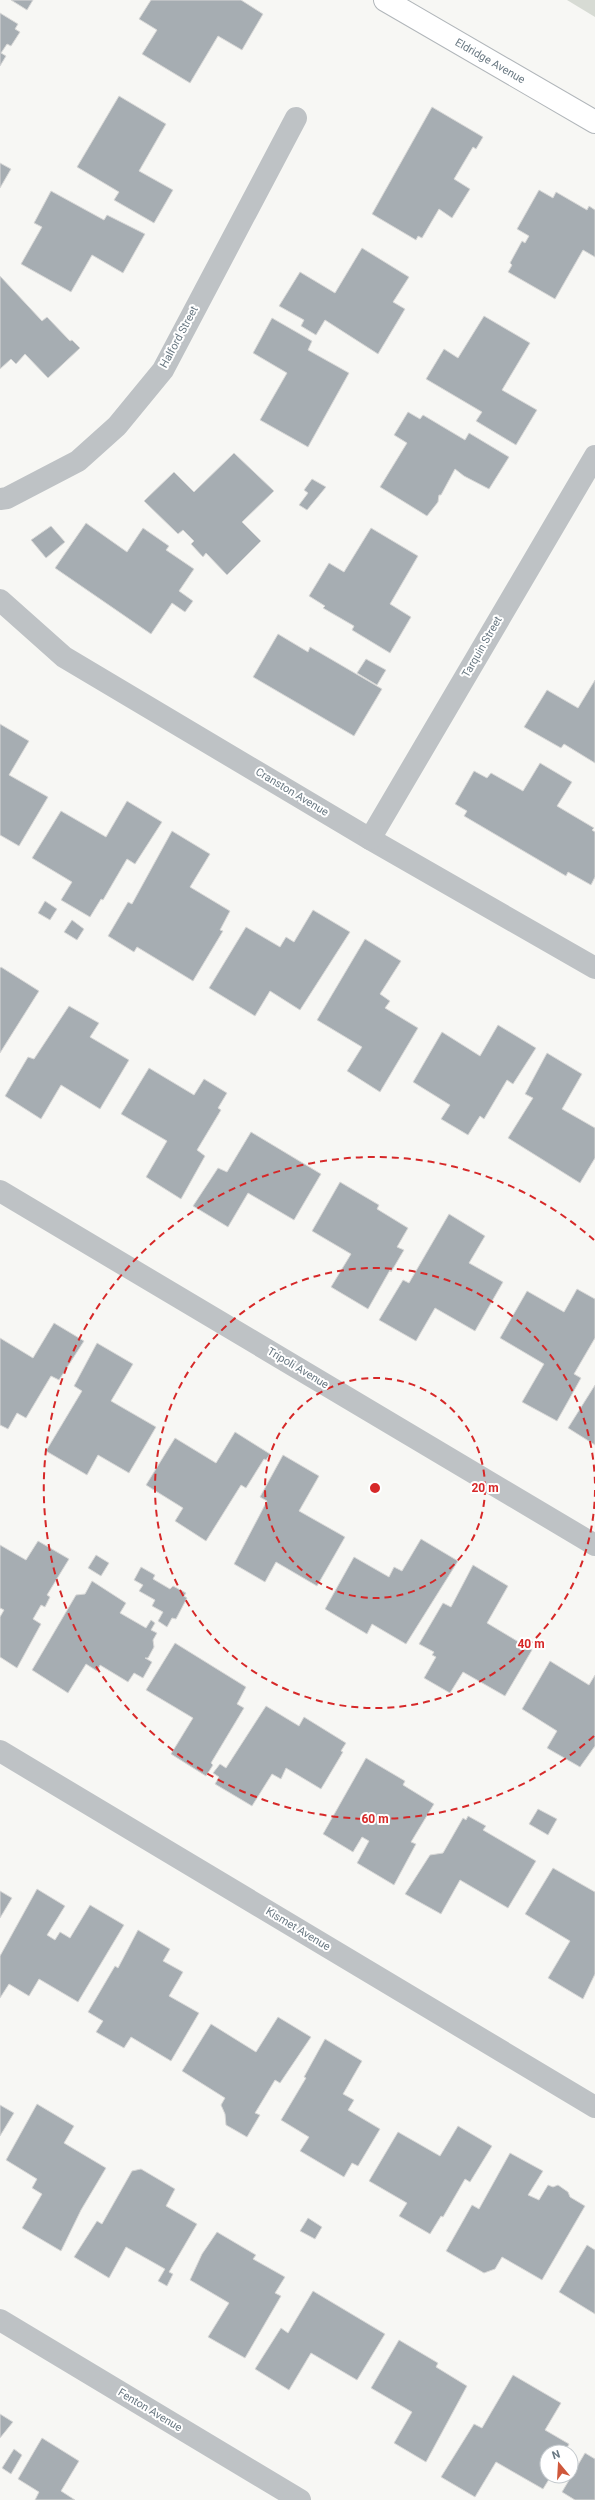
<svg xmlns="http://www.w3.org/2000/svg" width="595" height="2500" font-family="Roboto,sans-serif">
<style>
.green{fill:#d7dbd4}
.building{fill:#a6adb2;stroke:#d8d8d7}
.lines{fill:none;stroke-linecap:round;stroke-linejoin:round}
.secondary-casing{stroke:#b1b6ba;stroke-width:24}
.street{stroke:#bec2c5;stroke-width:22}
.secondary{stroke:#fff;stroke-width:22}
.ring{fill:none;stroke:#d62828;stroke-width:2;stroke-dasharray:7 5}
.labels{text-anchor:middle;dominant-baseline:central;stroke-width:4;stroke-linejoin:round;paint-order:stroke}
.street-label{font-size:11px;fill:#697882;stroke:#fff}
.centre{fill:#d62828;stroke:#fff;stroke-width:2}
.ring-label{font-size:12px;text-anchor:middle;font-weight:bold;fill:#d62828;stroke:#fff;stroke-width:4;stroke-linejoin:round;paint-order:stroke}
</style>
<rect width="100%" height="100%" fill="#f7f7f4"/>
<path class="green" d="M567,0h28v17z"/>
<g class="building">
<path d="M11,0h22l-6,10z"/>
<path d="M151,0h90l22,14 -21,36 -24,-14 -28,47 -48,-29 15,-24 -18,-11z"/>
<path d="M0,13l18,11 -3,5 5,3 -9,14 -4,-2 -6,9 5,3 -6,10z"/>
<path d="M119,96l47,28 -27,47 34,19 -19,33 -40,-23 5,-8 -42,-25z"/>
<path d="M432,107l51,30 -7,12 -3,-2 -19,32 16,10 -18,29 -13,-9 -17,29 -4,-2 -2,4 -44,-26z"/>
<path d="M0,163l11,6 -11,19z"/>
<path d="M539,190l14,8 3,-6 31,18 2,-4 6,4v47l-12,-7 -28,49 -47,-27 4,-7 -2,-2 12,-22 3,2 4,-7 -12,-7z"/>
<path d="M51,191l53,29 3,-5 38,19 -22,39 -31,-18 -21,37 -50,-28 21,-37 -8,-4z"/>
<path d="M362,248l47,29 -16,25 12,7 -27,45 -53,-34 -9,15 -15,-9 3,-6 -25,-14 21,-34 35,21z"/>
<path d="M0,276l42,45 5,-4 23,24 2,-1 8,8 -32,30 -23,-24 -9,10 -5,-5 -11,10z"/>
<path d="M484,316l46,27 -28,47 35,20 -21,35 -40,-24 6,-9 -56,-33 18,-30 14,9z"/>
<path d="M272,318l40,23 -4,9 41,23 -41,74 -48,-27 27,-47 -34,-20z"/>
<path d="M408,412l12,7 3,-4 42,25 4,-7 40,24 -20,32 -25,-13 -9,-7 -14,26h-2l-1,7 -11,14 -47,-29 27,-44 -13,-8z"/>
<path d="M234,453l40,38 -32,31 19,19 -34,34 -21,-22 -3,4 -12,-13 3,-3 -11,-11 -5,4 -34,-33 30,-29 20,20z"/>
<path d="M312,479l14,8 -19,23 -8,-5 9,-12 -4,-3z"/>
<path d="M86,523l41,29 16,-24 26,18 -3,4 28,19 -15,22 14,10 -8,11 -13,-9 -21,31 -96,-66z"/>
<path d="M51,526l14,16 -19,16 -15,-18z"/>
<path d="M371,528l47,28 -28,48 21,13 -21,36 -38,-23 2,-4 -31,-18 2,-2 -16,-10 20,-33 15,9z"/>
<path d="M278,634l30,18 2,-5 72,42 -28,47 -101,-59z"/>
<path d="M366,659l20,11 -9,15 -20,-12z"/>
<path d="M595,680v83l-31,-19 -3,4 -37,-21 23,-37 31,18z"/>
<path d="M0,724l29,17 -20,34 39,22 -29,49 -19,-11z"/>
<path d="M540,763l32,19 -15,24 37,22 -2,2 3,2v45l-4,8 -23,-13 -2,4 -102,-60 3,-5 -12,-7 19,-33 13,7 4,-5 32,18z"/>
<path d="M127,801l35,21 -27,42 -8,-5 -24,41 -2,-1 -11,18 -29,-17 11,-18 -40,-24 29,-47 45,26z"/>
<path d="M172,831l38,23 -20,33 40,24 -10,19 3,1 -30,50 -56,-34 -3,5 -26,-16 20,-34 4,2z"/>
<path d="M45,901l12,8 -7,11 -12,-7z"/>
<path d="M313,910l37,22 -50,78 -30,-19 -15,25 -46,-28 37,-61 34,20 6,-10 8,5z"/>
<path d="M72,920l12,9 -7,11 -13,-8z"/>
<path d="M365,939l36,22 -21,33 10,7 -5,7 33,20 -38,64 -33,-21 15,-24 -45,-27z"/>
<path d="M1,967l38,24 -39,62v-85z"/>
<path d="M69,1006l30,17 -9,14 39,23 -29,49 -39,-24 -20,34 -36,-23 23,-39 6,2z"/>
<path d="M498,1025l38,23 -23,36 -6,-4 -23,39 -4,-3 -12,19 -27,-16 9,-14 -37,-23 29,-50 38,24z"/>
<path d="M547,1053l35,21 -20,35 33,19v30l-15,25 -72,-45 25,-40 -8,-4z"/>
<path d="M149,1068l45,27 10,-16 23,14 -9,15 3,2 -24,40 8,6 -24,43 -35,-22 21,-36 -46,-27z"/>
<path d="M251,1132l70,42 -27,46 -46,-27 -20,34 -35,-21 25,-38 9,4z"/>
<path d="M340,1182l39,23 -2,4 31,19 -11,19 7,3 -13,22 -1,-2 -22,39 -37,-22 20,-33 -39,-23z"/>
<path d="M449,1214l36,22 -16,27 34,19 -28,49 -40,-23 -19,33 -37,-21 24,-40 6,3z"/>
<path d="M577,1289l18,10v39l-21,36 7,4 -24,43 -35,-19 22,-38 -44,-26 27,-47 37,21z"/>
<path d="M54,1323l30,18 -25,39 -8,-4 -25,42 -9,-5 -9,16 -8,-4v-87l33,20z"/>
<path d="M97,1343l36,21 -22,37 45,26 -27,46 -31,-18 -11,20 -41,-24 36,-60 -8,-5z"/>
<path d="M595,1385v60l-27,-17z"/>
<path d="M235,1432l35,22 -4,6 -2,-1 -18,29 -5,-3 -35,56 -31,-20 8,-13 -37,-23 29,-47 41,25z"/>
<path d="M283,1455l36,21 -20,35 46,26 -28,49 -41,-24 -11,20 -31,-18 33,-63 -7,-4z"/>
<path d="M421,1539l37,22 -52,83 -34,-20 -5,10 -42,-25 29,-52 35,20 5,-10 8,4z"/>
<path d="M38,1541l31,18 -22,36 3,2 -5,10 -4,-2 -8,14 8,5 -24,44 -17,-11v-40l4,-7 -4,-2v-63l26,15z"/>
<path d="M96,1555l13,8 -8,13 -13,-8z"/>
<path d="M473,1565l35,21 -21,37 45,27 -27,46 -42,-24 -13,21 -26,-15 12,-21 -4,-2 2,-3 -15,-8 24,-41 8,4z"/>
<path d="M141,1567l14,8 -2,4 17,10 3,-3 13,7 -2,3 3,2 -11,21 -4,-1 -5,9 -9,-6 5,-9 -11,-6 3,-6 -16,-9 4,-6 -9,-5z"/>
<path d="M92,1581l34,22 -6,10 26,15 5,-8 4,3 -4,7 6,3 -4,7 1,7 -6,11h-3l7,4 -9,16 -9,-5 -6,9 -28,-17 -3,6 -11,-7 -18,29 -36,-23 44,-75 9,-1z"/>
<path d="M175,1643l71,44 -9,17 7,4 -33,55 2,2 -7,11 -35,-22 22,-36 -47,-28z"/>
<path d="M550,1661l39,24 6,-10v71l-15,21 -33,-19 10,-17 -35,-22z"/>
<path d="M266,1706l33,20 5,-9 42,26 -5,8 2,1 -22,37 -35,-21 -5,11 -9,-5 -20,32 -37,-22 4,-7 -6,-4 7,-9 6,4z"/>
<path d="M366,1758l39,23 -2,4 31,19 -23,38 5,2 -22,41 -37,-22 12,-22 -7,-4 -9,15 -30,-18z"/>
<path d="M538,1809l19,10 -9,16 -19,-11z"/>
<path d="M468,1816l18,10 -3,4 53,31 -28,47 -48,-28 -19,34 -36,-20 25,-39 13,-2 20,-35 3,2z"/>
<path d="M553,1868l42,24v82l-12,25 -35,-21 22,-37 -45,-27z"/>
<path d="M37,1889l28,17 -18,29 8,5 5,-8 10,6 20,-33 34,20 -46,77 -39,-23 -10,17 -20,-12 -9,14v-42z"/>
<path d="M0,1891l12,7 -12,20z"/>
<path d="M138,1930l32,19 -7,12 20,11 -14,24 30,17 -28,48 -40,-24 -7,11 -28,-16 7,-11 -15,-9 27,-46 3,2z"/>
<path d="M278,2017l33,20 -31,46 -5,-3 -20,33 5,2 -13,22 -21,-12 -1,-11 -4,-9 4,-7 -43,-27 29,-47 45,28z"/>
<path d="M325,2039l37,22 -19,33 11,6 -6,10 32,19 -22,37 -6,-3 -8,14 -44,-26 9,-14 -28,-17 25,-42 -2,-1z"/>
<path d="M37,2104l37,22 -10,17 42,25 -25,42 -20,41 -39,-23 20,-34 -10,-6 5,-9 -31,-19z"/>
<path d="M0,2105l14,8 -14,23z"/>
<path d="M458,2126l34,20 -22,36 -5,-3 -22,38 -2,-1 -11,18 -31,-18 8,-13 -38,-22 29,-49 42,24z"/>
<path d="M510,2153l33,18 -15,24 11,5 9,-15 5,2 5,-2 10,7 2,5 15,9 -43,74 -40,-23 -7,12 -11,4 -38,-22 26,-46 7,4z"/>
<path d="M141,2169l34,20 -9,17 31,18 -28,48 4,2 -6,12 -9,-5 7,-12 -39,-22 -17,31 -35,-21 23,-36 5,3 30,-53z"/>
<path d="M308,2218l14,9 -7,12 -15,-8z"/>
<path d="M217,2232l39,23 -3,4 32,18 -10,16 6,3 -36,62 -37,-21 21,-34 -39,-23 12,-26z"/>
<path d="M587,2245l8,5v64l-36,-22z"/>
<path d="M313,2291l72,43 -28,46 -46,-27 -22,37 -34,-21 26,-41 7,5z"/>
<path d="M399,2340l39,23 -2,4 31,19 -41,76 -32,-19 18,-31 -41,-24z"/>
<path d="M513,2375l48,28 -16,27 24,14 -4,8h-18v24h4l-8,13 -47,-27 -21,35 -34,-20 33,-53 8,4z"/>
<path d="M0,2414l13,8 -13,16z"/>
<path d="M42,2438l37,23 -18,30 14,9h-40l4,-8 -21,-13z"/>
<path d="M14,2449l8,6 -11,19 -9,-6z"/>
<path d="M585,2453l10,6v41h-20l-13,-8z"/>
</g>
<g class="lines">
<defs>
<path id="secondary" d="M385,0l210,122"/>
</defs>
<use href="#secondary" class="secondary-casing"/>
<g class="street">
<path d="M0,499l7,-1 71,-37 39,-35 46,-56 133,-252"/>
<path d="M0,600l64,57 306,182 225,129"/>
<path d="M370,839l225,-383"/>
<path d="M0,1191l595,354"/>
<path d="M0,1751l595,356"/>
<path d="M0,2320l300,180"/>
</g>
<use href="#secondary" class="secondary"/>
</g>
<g class="ring">
<circle cx="375" cy="1488" r="110"/>
<path d="M595 1490A220 220 0 1 1 595 1486"/>
<path d="M594 1736A331 331 0 1 1 594 1240"/>
</g>
<g class="labels">
<g class="street-label">
<text transform="translate(490 61) rotate(30)">Eldridge Avenue</text>
<text transform="translate(179 337) rotate(-62)">Halford Street</text>
<text transform="translate(482 647) rotate(-60)">Tarquin Street</text>
<text transform="translate(292 792) rotate(31)">Cranston Avenue</text>
<text transform="translate(298 1368) rotate(31)">Tripoli Avenue</text>
<text transform="translate(298 1929) rotate(31)">Kismet Avenue</text>
<text transform="translate(150 2410) rotate(31)">Fenton Avenue</text>
</g>
</g>
<circle cx="375" cy="1488" r="6" class="centre"/>
<g class="ring-label">
<text x="485" y="1492">20 m</text>
<text x="531" y="1648">40 m</text>
<text x="375" y="1823">60 m</text>
</g>
<g transform="translate(559 2464) rotate(342)"><circle r="19" fill="#ffffff" stroke="#c3c9cd"/>
<path d="M0-3L7 15L0 10L-7 15Z" fill="#cf583c"/>
<text y="-6" font-size="11" font-weight="bold" text-anchor="middle" fill="#697882">N</text>
</g>
</svg>
